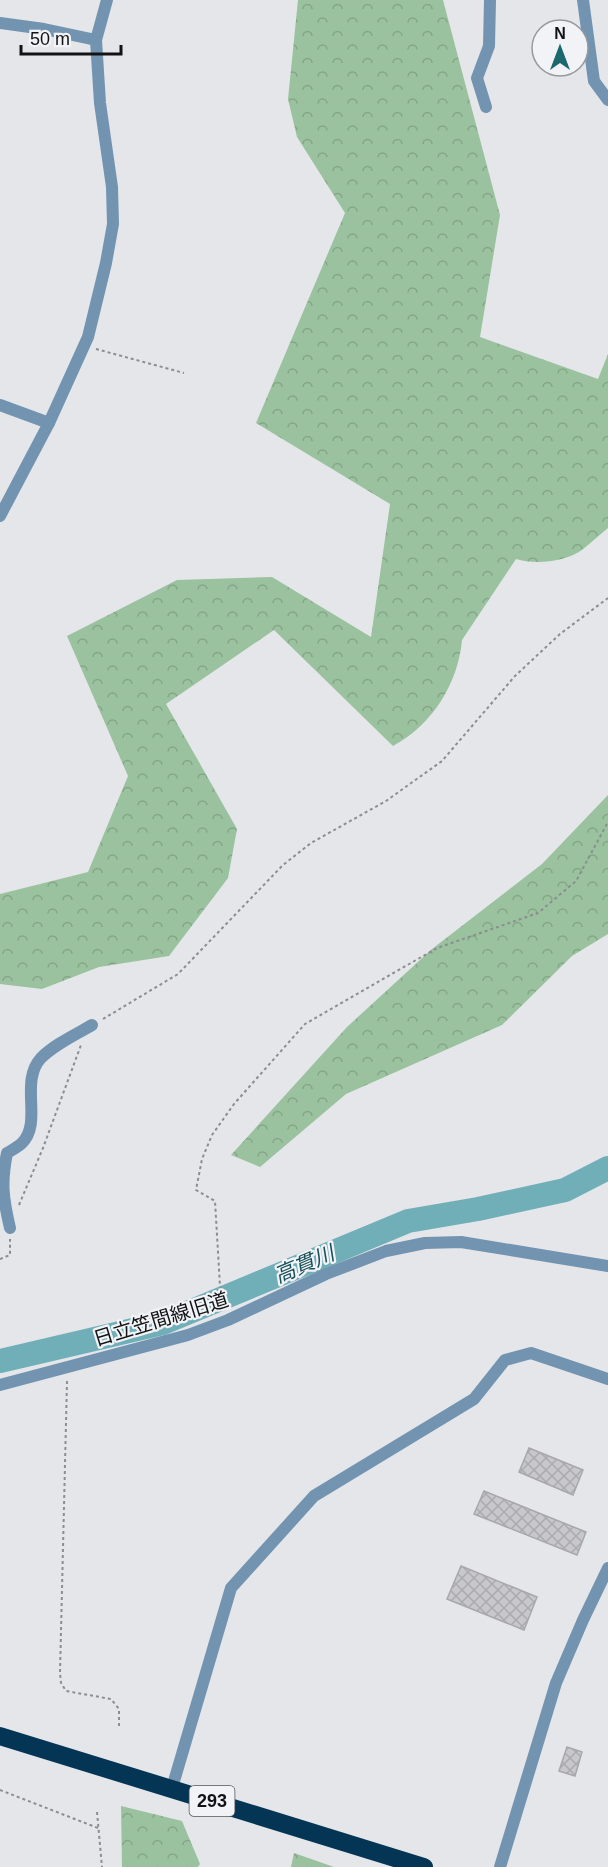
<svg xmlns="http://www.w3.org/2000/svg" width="608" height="1867" font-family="Arial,'Noto Sans JP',sans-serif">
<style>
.forest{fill:url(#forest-crowns)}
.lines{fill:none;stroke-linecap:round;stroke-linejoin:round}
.river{stroke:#70afb8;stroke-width:24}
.building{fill:url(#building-cross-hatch);stroke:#a8a8ac;stroke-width:1.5}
.path{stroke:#8b8d8f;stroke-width:2;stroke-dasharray:3 3;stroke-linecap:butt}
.street{stroke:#7394b0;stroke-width:12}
.highway{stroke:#053555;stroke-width:18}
.labels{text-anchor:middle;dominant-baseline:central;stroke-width:4.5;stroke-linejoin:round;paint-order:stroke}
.shield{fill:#f1f3f7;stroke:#555658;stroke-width:1.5}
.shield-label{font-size:18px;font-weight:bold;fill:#121314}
.street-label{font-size:20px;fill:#121314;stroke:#f1f3f7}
.water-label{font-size:21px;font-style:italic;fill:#195057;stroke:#f1f3f7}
</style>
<defs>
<pattern id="forest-crowns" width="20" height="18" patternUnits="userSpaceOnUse" patternTransform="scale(1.5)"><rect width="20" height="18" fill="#9ac29e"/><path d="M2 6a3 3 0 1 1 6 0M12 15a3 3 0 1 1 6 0" fill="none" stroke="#84a687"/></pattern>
<pattern id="building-cross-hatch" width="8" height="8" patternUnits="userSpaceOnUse" patternTransform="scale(1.5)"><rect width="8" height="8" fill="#c8c8cc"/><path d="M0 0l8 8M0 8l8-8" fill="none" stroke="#ababae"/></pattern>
</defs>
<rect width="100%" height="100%" fill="#e4e6ea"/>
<g class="forest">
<path d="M298,0h145l57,215 -20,122 118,42 10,-25v174c-9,7 -17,15 -26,22 -17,12 -47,15 -66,9l-54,81c-4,44 -30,85 -69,106l-119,-116 -108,74 71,125 -9,49 -59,78 -70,11 -57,22 -42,-5v-90l88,-22 40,-96 -61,-140 110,-56 95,-3 99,60 19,-133 -134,-81 89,-210 -48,-76 -9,-38z"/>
<path d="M608,795v139l-36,22 -70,69 -156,69 -86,73 -29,-12 116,-128 85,-78 110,-85z"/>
<path d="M121,1806l61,15 18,43 -2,3h-76z"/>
<path d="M294,1853l40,14h-43z"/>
</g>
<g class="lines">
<path class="river" d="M0,1361l163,-38 245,-102 70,-12 87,-19 43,-22"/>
</g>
<g class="building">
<path d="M529,1448l54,22 -10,25 -54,-23z"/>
<path d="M484,1491l102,41 -9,23 -103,-41z"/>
<path d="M461,1566l76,31 -13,33 -77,-31z"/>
<path d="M567,1747l15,5 -7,24 -16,-5z"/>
</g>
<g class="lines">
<g class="path">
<path d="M96,349l88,24"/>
<path d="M103,1019l75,-45 105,-109 28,-22 75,-42 56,-40 73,-85 45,-42 48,-36"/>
<path d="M19,1205l24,-57 38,-103"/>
<path d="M0,1259l10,-4v-16"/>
<path d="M225,1307l-5,-21 -5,-85 -19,-11 6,-31 10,-24 22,-31 71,-80 132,-76 101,-35 38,-32 32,-59"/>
<path d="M67,1381l-7,292 1,10 5,8 45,8 8,10v17"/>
<path d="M0,1790l98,38"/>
<path d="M97,1812l5,55"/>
</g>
<g class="street">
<path d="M583,0l11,81 14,19"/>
<path d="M0,23l44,6 52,11"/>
<path d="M486,107l-9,-29 12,-32 1,-46"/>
<path d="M0,405l49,18"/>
<path d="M0,516l49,-93 39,-86 18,-74 7,-39 -1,-37 -12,-84 -4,-63 11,-40"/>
<path d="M10,1228c-7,-30 -9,-45 -3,-75 5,-3 11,-6 15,-10 21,-21 -3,-61 19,-85 14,-14 34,-23 51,-33"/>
<path d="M0,1385l188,-50 40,-15 98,-46 60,-23 39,-8 36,-1 147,24"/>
<path d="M172,1788l59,-200 83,-92 160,-97 31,-39 26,-7 77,26"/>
<path d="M500,1867l56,-184 27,-63 25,-52"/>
</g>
<path class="highway" d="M0,1736l424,131"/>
</g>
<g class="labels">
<rect class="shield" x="189.5" y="1786" width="45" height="30" rx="4.5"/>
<g class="shield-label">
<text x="212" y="1801">293</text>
</g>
<g class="street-label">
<text transform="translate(161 1319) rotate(-17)">日立笠間線旧道</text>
</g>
<g class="water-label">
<text transform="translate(304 1264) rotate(-23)">高貫川</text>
</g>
</g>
<g transform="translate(560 48)"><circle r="28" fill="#f1f3f7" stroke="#98999c" stroke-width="1.5"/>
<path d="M0-4.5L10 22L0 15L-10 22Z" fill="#1c686f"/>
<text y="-9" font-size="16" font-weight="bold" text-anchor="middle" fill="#121314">N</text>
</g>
<path d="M21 45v9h100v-9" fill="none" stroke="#121314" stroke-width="3"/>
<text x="30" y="45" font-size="18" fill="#121314" stroke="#f1f3f7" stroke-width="4.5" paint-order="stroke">50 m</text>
</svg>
